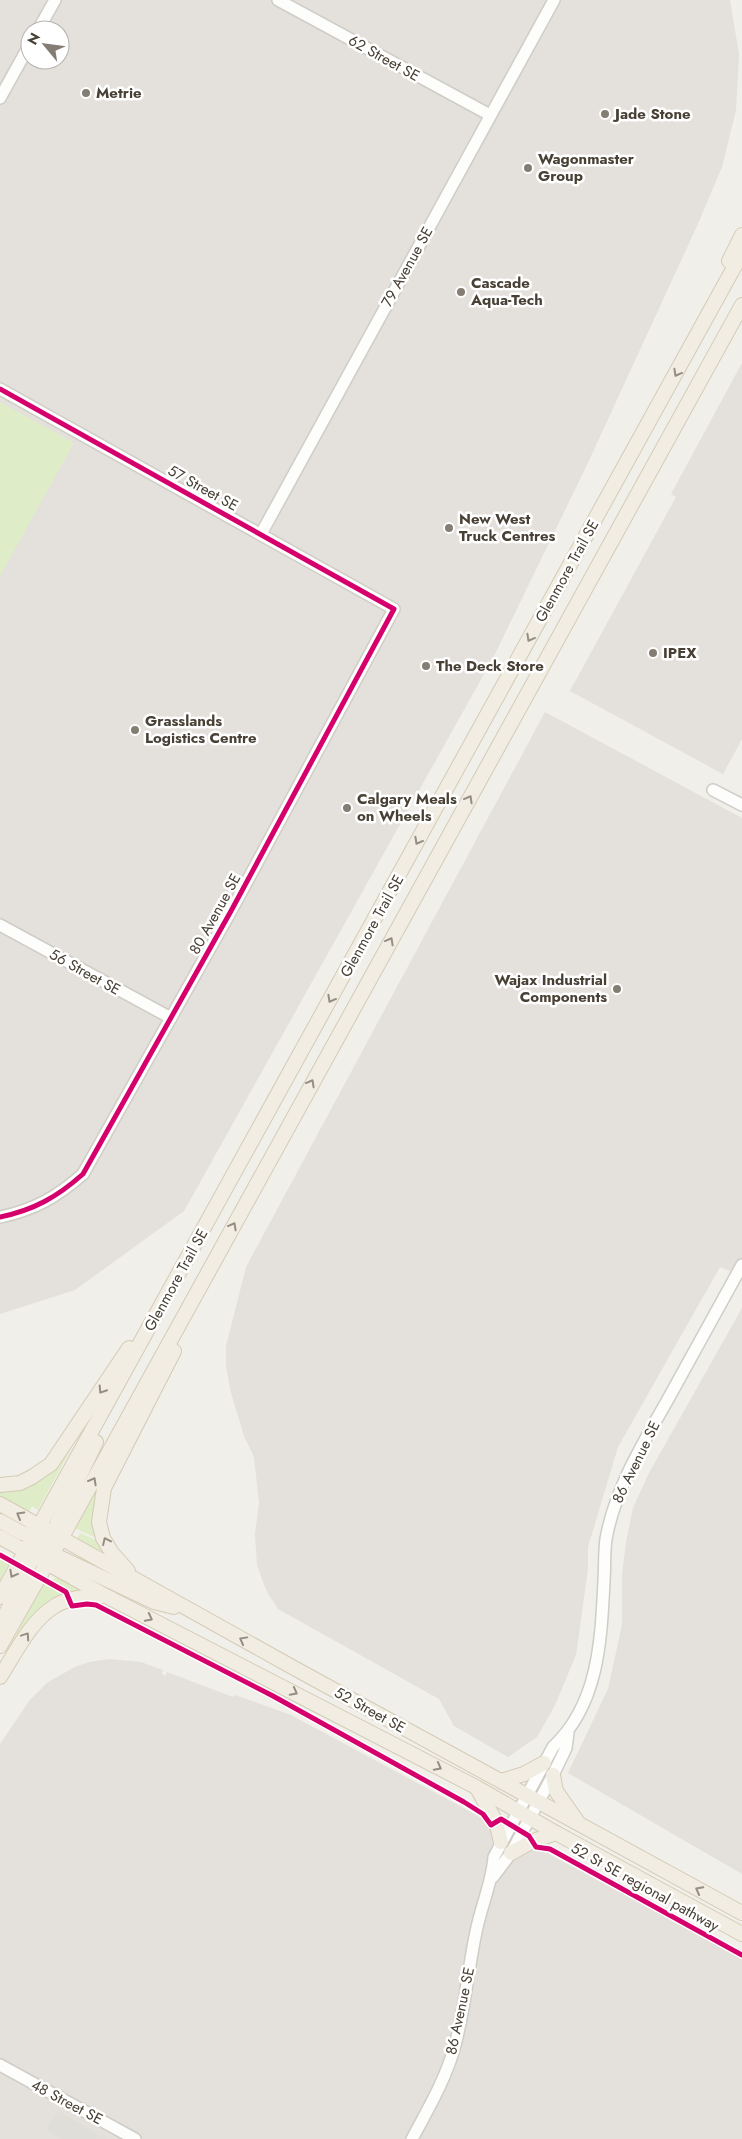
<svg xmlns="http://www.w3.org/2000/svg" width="742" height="2139" font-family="Jost,sans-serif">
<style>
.industrial{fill:#e4e0db;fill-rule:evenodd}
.green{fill:#deedc7}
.parking{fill:#e0ded9}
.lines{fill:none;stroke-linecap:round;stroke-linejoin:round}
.minor-casing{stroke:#cfcdc7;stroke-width:14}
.major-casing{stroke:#d4cbb5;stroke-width:16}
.minor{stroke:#fdfdfc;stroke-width:11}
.major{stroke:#f1ede3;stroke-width:14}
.cycleway-casing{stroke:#fff;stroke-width:8}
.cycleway{stroke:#d6006c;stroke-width:5}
.oneway{stroke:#948e83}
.poi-dot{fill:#837d74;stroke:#fff;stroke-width:2}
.labels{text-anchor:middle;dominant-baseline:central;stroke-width:5;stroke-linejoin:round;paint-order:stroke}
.street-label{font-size:15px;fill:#484035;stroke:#fff}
.poi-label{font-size:15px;font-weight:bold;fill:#484035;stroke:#fff;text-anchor:start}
</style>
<rect width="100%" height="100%" fill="#f0efea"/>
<g class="industrial">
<path d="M0,0h730l9,54 -3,56 -14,57 -25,59 -111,241 -93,191 -309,553 -109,79 -75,24zM30,30h30v30h-30z"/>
<path d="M742,363v376l-19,35 -153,-83 106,-194 -5,-3z"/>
<path d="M545,712l197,106v458l-22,-9 -102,180 -30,100v22l-12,86 -21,50 -18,32 -29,20 -54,-31 -15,-27 -161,-90 -12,-19 -9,-25 -2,-31 4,-31 -5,-46 -10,-21 -13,-43 -5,-27v-20l20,-79z"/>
<path d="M742,1308v566l-174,-101 40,-84 14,-64v-49l4,-34 7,-34 16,-35z"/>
<path d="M109,1659l32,3 22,8 -1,4 3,2 2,-4 66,25 2,-2 56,20 451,243v181h-742v-395l29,-43 19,-19 27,-15 14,-5z"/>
</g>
<g class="green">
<path d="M0,402l74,41 -74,133z"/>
<path d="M67,1450l3,1 -32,59 -6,-4 -3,6 -29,-16v-5z"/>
<path d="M97,1487l3,2 -4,49 -21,-10z"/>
<path d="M80,1533l18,8 4,6 -2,4 -23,-13z"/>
<path d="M0,1557l9,6 -9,17z"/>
<path d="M56,1577l28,15 -15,2 -2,-4 -15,-9z"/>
<path d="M44,1583l20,10 1,2 -52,53 -3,-2z"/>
</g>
<path class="parking" d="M58,2111l48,28h-44l-15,-9z"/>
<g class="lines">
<defs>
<g id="minor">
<path d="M278,0l212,115"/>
<path d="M38,30l17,-30"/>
<path d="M0,98l30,-54"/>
<path d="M0,389l394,220 -163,302 -148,263c-26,23 -49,36 -83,43"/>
<path d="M261,534l293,-534"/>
<path d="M713,790l29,15"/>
<path d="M0,925l171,93"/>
<path d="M493,1877l18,-24 42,-78 13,-27 2,-15"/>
<path d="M0,2065l135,74"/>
<path d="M412,2139c16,-30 34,-60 43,-94 10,-37 13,-76 21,-113 5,-26 16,-49 18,-75l59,-110c46,-43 48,-107 51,-166 1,-14 0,-28 2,-42 9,-50 36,-94 61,-138 25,-46 50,-91 75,-136"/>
</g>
<g id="major">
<path d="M729,261l13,-26"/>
<path d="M0,1485l20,-2 12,-6 19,-13 78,-116"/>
<path d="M0,1504l294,164 448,245"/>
<path d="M0,1521l22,12 19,5"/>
<path d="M0,1537l106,59 370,191 80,46 186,101"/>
<path d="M49,1543l8,-20 39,-81"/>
<path d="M25,1551l13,-4 116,55 20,5"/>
<path d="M128,1571l-16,-18 -9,-15 -4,-16 5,-34 70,-137"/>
<path d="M0,1597l742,-1344"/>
<path d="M0,1626l37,-77"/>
<path d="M0,1646l67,-118 675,-1223"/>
<path d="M0,1677c15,-23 30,-56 55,-71 14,-9 33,-10 49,-10"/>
<path d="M553,1775l3,16 21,30"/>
<path d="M501,1781l23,-7 20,-11"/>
<path d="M477,1788l19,34 5,20"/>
<path d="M511,1853l22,-12 23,-8"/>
</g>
</defs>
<use href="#minor" class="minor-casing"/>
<use href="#major" class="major-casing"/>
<use href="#minor" class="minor"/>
<use href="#major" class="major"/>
<defs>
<g id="cycleway">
<path d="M0,389l394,220 -163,302 -148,263c-26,23 -49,36 -83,43"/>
<path d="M0,1555l66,37 5,12"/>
<path d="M72,1606l15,-2 9,1 177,91 191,106 19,12 8,11 10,-6 28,17 7,11 14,2 192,106"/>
</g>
</defs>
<use href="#cycleway" class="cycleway-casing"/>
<use href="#cycleway" class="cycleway"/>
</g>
<defs><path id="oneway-chevron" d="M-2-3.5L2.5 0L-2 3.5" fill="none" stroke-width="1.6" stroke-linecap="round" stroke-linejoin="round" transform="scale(1.25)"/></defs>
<g class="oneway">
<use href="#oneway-chevron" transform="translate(677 373) rotate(119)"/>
<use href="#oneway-chevron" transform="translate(530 638) rotate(119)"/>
<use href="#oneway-chevron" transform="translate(469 799) rotate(-61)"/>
<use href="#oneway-chevron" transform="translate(418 841) rotate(119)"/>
<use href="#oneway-chevron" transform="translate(390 941) rotate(-61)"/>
<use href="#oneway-chevron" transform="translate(331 999) rotate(119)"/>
<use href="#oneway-chevron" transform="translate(311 1083) rotate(-61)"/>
<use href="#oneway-chevron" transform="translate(233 1226) rotate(-61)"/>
<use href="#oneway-chevron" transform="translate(102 1390) rotate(123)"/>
<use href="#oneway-chevron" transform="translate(93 1481) rotate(-61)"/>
<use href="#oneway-chevron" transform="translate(20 1515) rotate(-150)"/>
<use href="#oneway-chevron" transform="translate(106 1541) rotate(-115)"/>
<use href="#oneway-chevron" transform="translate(13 1574) rotate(119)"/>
<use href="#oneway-chevron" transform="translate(149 1618) rotate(27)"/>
<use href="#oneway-chevron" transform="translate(26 1636) rotate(-56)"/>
<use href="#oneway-chevron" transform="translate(243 1640) rotate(-151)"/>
<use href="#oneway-chevron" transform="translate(294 1692) rotate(28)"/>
<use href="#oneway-chevron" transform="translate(438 1767) rotate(28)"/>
<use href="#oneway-chevron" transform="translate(699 1890) rotate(-152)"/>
</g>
<g class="poi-dot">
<circle cx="86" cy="93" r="5"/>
<circle cx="605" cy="114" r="5"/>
<circle cx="528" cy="168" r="5"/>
<circle cx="461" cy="292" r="5"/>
<circle cx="449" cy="528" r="5"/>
<circle cx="653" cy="653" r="5"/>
<circle cx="426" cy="666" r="5"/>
<circle cx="135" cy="730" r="5"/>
<circle cx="347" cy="808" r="5"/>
<circle cx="617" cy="989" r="5"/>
</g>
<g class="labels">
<g class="street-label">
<text transform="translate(384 58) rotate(29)">62 Street SE</text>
<text transform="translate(407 267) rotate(-61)">79 Avenue SE</text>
<text transform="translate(203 488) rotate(29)">57 Street SE</text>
<text transform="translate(567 571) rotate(-61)">Glenmore Trail SE</text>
<text transform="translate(215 914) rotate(-61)">80 Avenue SE</text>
<text transform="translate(372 926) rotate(-61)">Glenmore Trail SE</text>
<text transform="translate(85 972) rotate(29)">56 Street SE</text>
<text transform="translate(176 1280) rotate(-61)">Glenmore Trail SE</text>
<text transform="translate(636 1462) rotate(-64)">86 Avenue SE</text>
<text transform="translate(370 1710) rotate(29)">52 Street SE</text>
<text transform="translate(645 1887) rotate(29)">52 St SE regional pathway</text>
<text transform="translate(460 2011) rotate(-78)">86 Avenue SE</text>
<text transform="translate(67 2102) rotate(28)">48 Street SE</text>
</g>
<g class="poi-label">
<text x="96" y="93">Metrie</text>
<text x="615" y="114">Jade Stone</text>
<text x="538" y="159">Wagonmaster<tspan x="538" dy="17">Group</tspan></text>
<text x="471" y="283">Cascade<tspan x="471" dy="17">Aqua-Tech</tspan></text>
<text x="459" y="519">New West<tspan x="459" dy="17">Truck Centres</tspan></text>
<text x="663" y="653">IPEX</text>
<text x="436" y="666">The Deck Store</text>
<text x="145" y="721">Grasslands<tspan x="145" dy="17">Logistics Centre</tspan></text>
<text x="357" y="799">Calgary Meals<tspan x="357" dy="17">on Wheels</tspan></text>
<text x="607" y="980" text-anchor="end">Wajax Industrial<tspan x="607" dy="17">Components</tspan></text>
</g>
</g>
<g transform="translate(45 45) rotate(299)"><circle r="24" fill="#ffffff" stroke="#b6b3ae"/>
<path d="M0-4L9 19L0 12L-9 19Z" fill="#837d74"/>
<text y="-8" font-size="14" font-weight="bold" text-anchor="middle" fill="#484035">N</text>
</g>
</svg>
